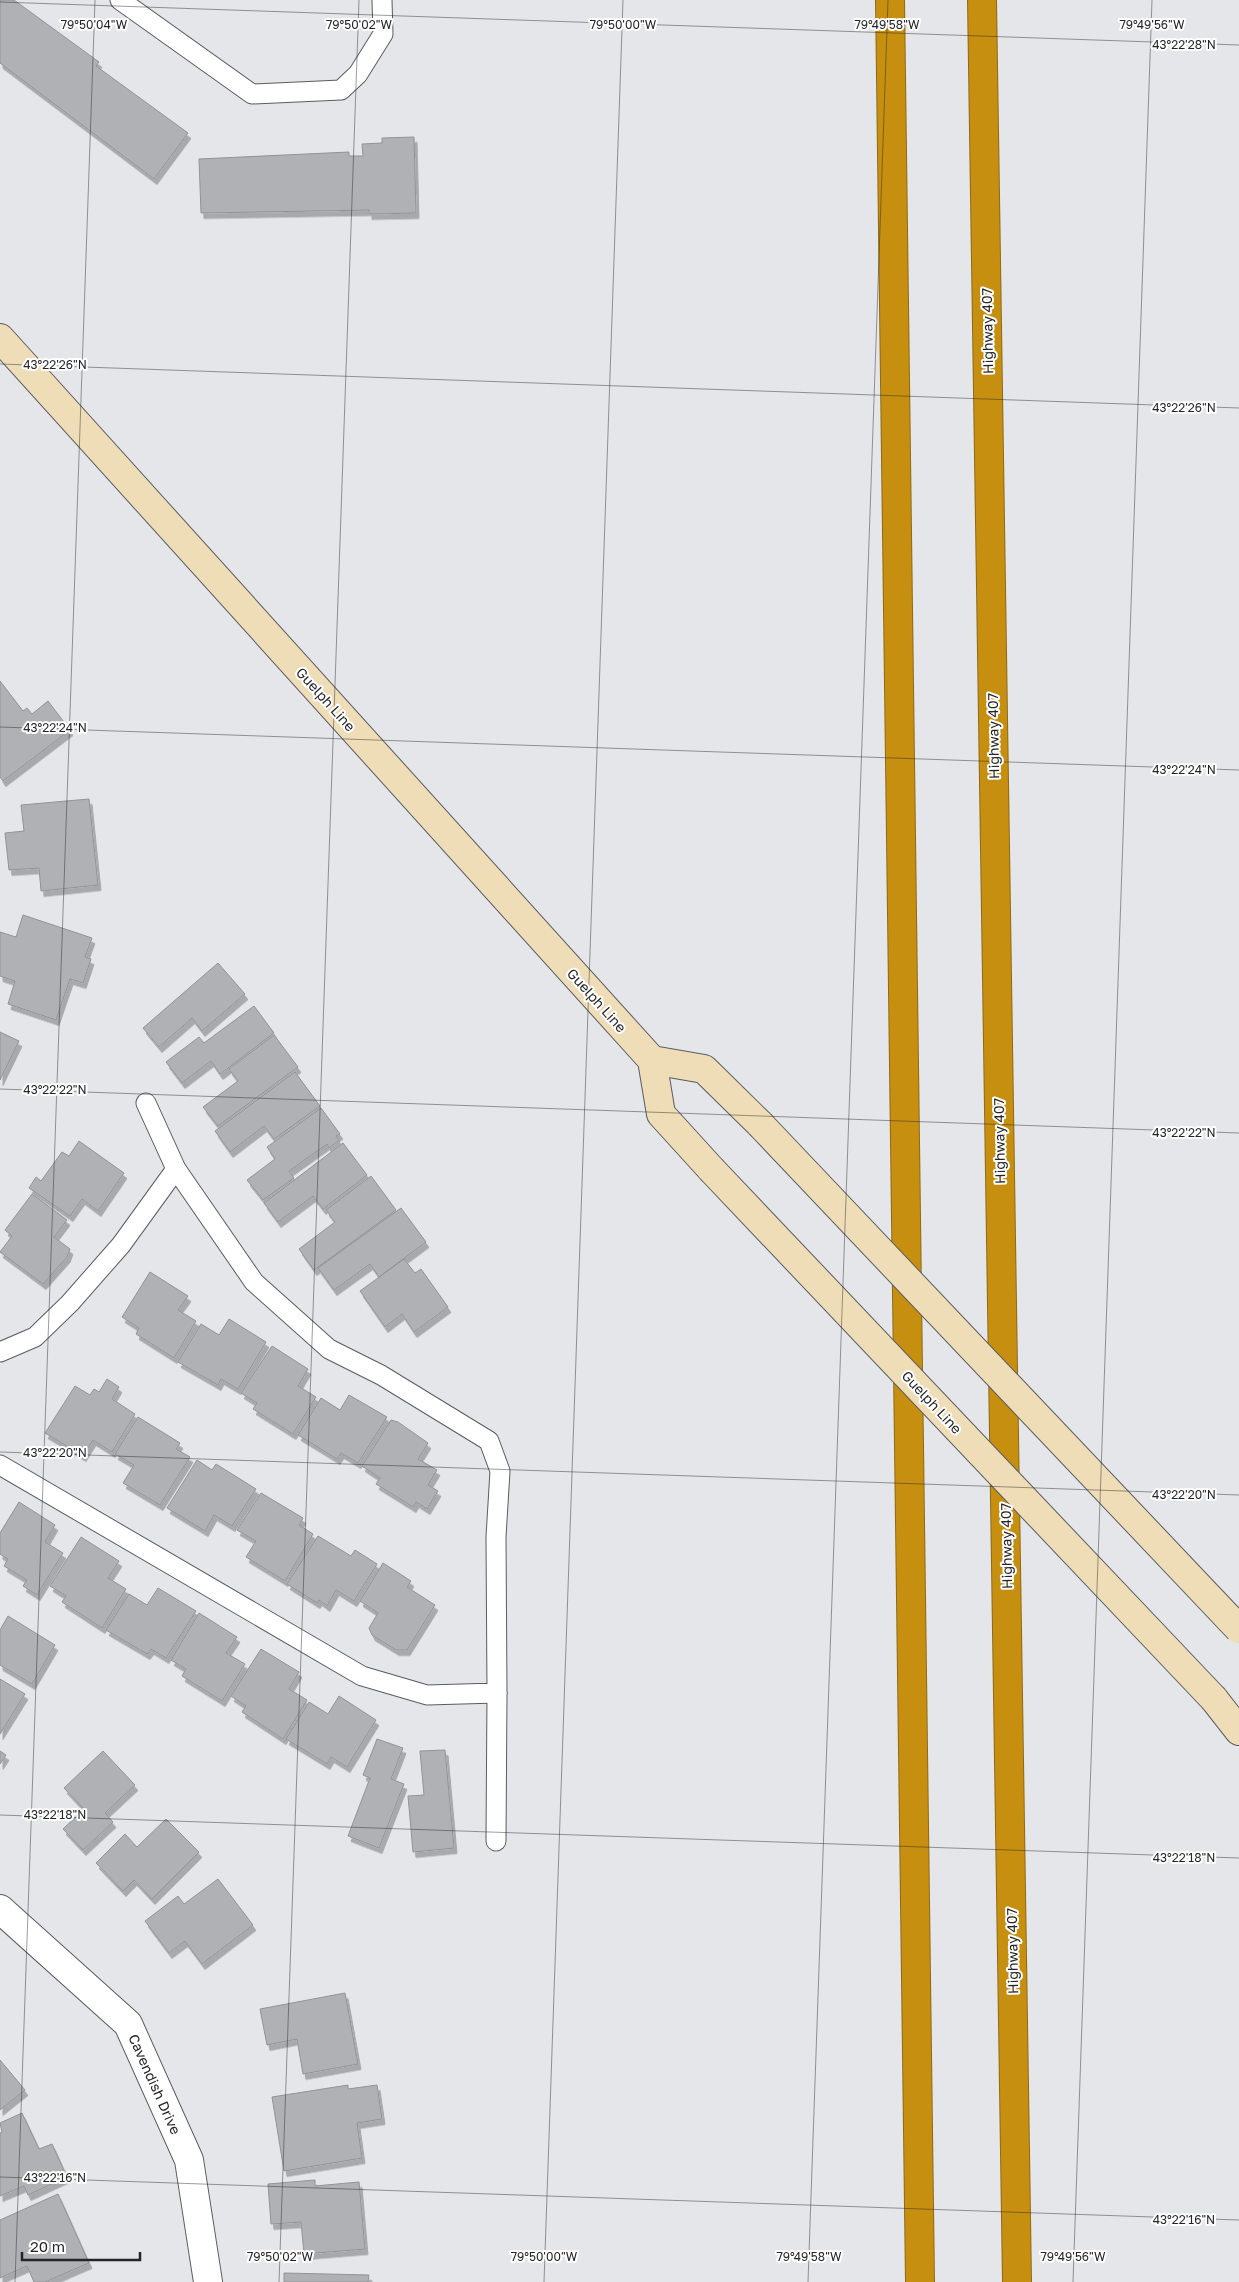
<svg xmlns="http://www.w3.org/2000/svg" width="1239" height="2282" font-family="'Golos Text',sans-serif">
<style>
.building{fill:#afb1b5;stroke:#919397;filter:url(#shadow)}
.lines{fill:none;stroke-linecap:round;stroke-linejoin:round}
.service-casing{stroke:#5a5c60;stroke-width:21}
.tertiary-casing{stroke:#5a5c60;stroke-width:30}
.secondary-casing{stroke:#5a5c60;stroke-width:30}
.motorway-casing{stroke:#8e6a18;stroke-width:30}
.service{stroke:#fff;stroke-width:19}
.tertiary{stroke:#fff;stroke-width:28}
.secondary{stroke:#eeddb7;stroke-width:28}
.motorway{stroke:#c68f10;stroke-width:28}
.secondary-bridge-casing{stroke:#5a5c60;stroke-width:30;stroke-linecap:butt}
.secondary-bridge{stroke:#eeddb7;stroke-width:28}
.ticks{fill:none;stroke:#252527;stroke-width:1;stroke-opacity:0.45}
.labels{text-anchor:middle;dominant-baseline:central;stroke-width:4;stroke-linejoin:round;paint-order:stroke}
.street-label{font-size:14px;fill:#252527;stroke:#fff}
.ticks-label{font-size:12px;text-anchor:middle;fill:#252527;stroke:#fff;stroke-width:4;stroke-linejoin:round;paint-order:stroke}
</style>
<defs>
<filter id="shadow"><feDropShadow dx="3" dy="5.5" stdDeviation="0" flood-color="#0004"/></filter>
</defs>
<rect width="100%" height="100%" fill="#e4e6ea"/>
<g class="building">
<path d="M0,0h14l85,62 -3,4 92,67 -34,46 -154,-116z"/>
<path d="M414,137l2,76 -47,1v-4l-168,3 -2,-54 150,-7v4h14l-1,-12 20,-1v-5z"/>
<path d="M0,681l23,30 4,-3 5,6 16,-13 22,29 -67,51 -3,-4z"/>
<path d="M89,799l9,86 -57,6 -2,-23 -30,2 -4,-37 19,-2 -3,-26z"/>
<path d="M23,915l69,23 -7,19 6,2 -8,24 -13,-4 -14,41 -48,-16 7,-23 -15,-5v-44l16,5z"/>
<path d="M218,963l27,31 -43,37 -10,-13 -33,29 -16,-19z"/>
<path d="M254,1006l20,27 -54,41 -9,-13 -29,22 -16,-21 33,-25 5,6z"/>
<path d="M0,1032l19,9 -19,39z"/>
<path d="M274,1035l24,32 -80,59 -15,-19 35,-26 -9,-12z"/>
<path d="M295,1072l25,34 -46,33 -10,-13 -34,26 -15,-21z"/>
<path d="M321,1108l19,26 -4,2 3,4 -10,8 -2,-4 -38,27 5,7 -31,22 -16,-20 28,-21 -8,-12z"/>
<path d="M79,1141l45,32 -26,38 -16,-12 -12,17 -41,-28 7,-11 5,4 21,-29 7,4z"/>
<path d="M343,1143l24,32 -44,34 -10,-13 -35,26 -14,-19z"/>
<path d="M371,1176l25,34 -82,60 -15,-21 36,-27 -9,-12z"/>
<path d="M32,1194l35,26 -13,17 16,12 -3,8 -24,27 -43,-32 12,-16 -7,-6z"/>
<path d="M401,1208l25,34 -47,35 -9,-13 -36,26 -16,-22z"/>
<path d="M404,1259l11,14 6,-4 27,38 -34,25 -12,-18 -17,13 -25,-36z"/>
<path d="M150,1272l38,24 -10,14 18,11 -22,37 -38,-24 3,-6 -17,-11z"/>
<path d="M229,1319l37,23 -28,47 -17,-10 -3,6 -40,-23 23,-38 18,11z"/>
<path d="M272,1346l36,23 -10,17 18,11 -23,37 -40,-25 4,-6 -16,-10z"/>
<path d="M107,1379l12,8 -7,12 23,15 -23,38 -19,-12 -10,16 -38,-23 30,-47 15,9 4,-6 5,3z"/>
<path d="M349,1395l38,22 -29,46 -17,-10 -4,6 -39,-24 23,-37 19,12z"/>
<path d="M138,1417l42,26 -4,6 14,8 -30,48 -37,-22 11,-18 -19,-11z"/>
<path d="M391,1420l7,2 30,21 -10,16 19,11 -9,15 10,6 -11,18 -11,-7 -3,5 -37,-23 4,-6 -18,-12z"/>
<path d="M197,1460l15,10 4,-6 40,25 -24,37 -18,-11 -9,16 -38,-23z"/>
<path d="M261,1493l42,25 -4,7 14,9 -28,47 -39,-24 10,-16 -19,-11z"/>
<path d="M19,1502l36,23 -10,17 18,11 -26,42 -14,-9 4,-6 -23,-14 4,-7 -8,-5v-21z"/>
<path d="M318,1536l33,20 4,-6 22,14 -23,37 -18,-11 -9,16 -8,-6 -2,3 -30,-19z"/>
<path d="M81,1537l38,24 -11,17 18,11 -24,39 -40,-26 4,-6 -16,-10z"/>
<path d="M383,1563l28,18 -4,6 28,18 -28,45h-11l-24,-15 -3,-7 9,-15 -18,-12z"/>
<path d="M158,1588l38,23 -30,47 -15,-9 -4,5 -41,-24 23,-36 18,11z"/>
<path d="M199,1613l38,24 -11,16 19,11 -23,37 -40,-25 4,-7 -15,-9z"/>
<path d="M8,1616l47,29 -23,39 -32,-19v-35z"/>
<path d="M261,1649l38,23 -10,17 18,11 -24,39 -41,-27 4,-6 -15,-10z"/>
<path d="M0,1679l25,15 -25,40z"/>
<path d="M339,1696l37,24 -29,47 -16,-10 -4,7 -41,-25 23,-37 19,12z"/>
<path d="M377,1739l26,9 -12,31 13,5 -25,64 -31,-12 22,-58 -7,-3z"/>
<path d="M445,1750l9,98 -41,4 -5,-56 16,-1 -4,-44z"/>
<path d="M0,1751l6,4 -6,9z"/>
<path d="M103,1751l32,34 -30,28 8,9 -30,28 -20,-21 21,-20 -20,-21z"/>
<path d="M166,1819l33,33 -47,47 -18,-19 -11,11 -27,-28 29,-29 12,13z"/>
<path d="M218,1879l35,46 -51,39 -17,-23 -16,12 -24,-32 33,-25 6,8z"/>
<path d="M345,1993l13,71 -55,10 -6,-35 -30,6 -7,-36z"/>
<path d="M0,2060l25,30 -25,20z"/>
<path d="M348,2085v4l29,-4 5,34 -25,4 5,35 -78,13 -12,-74z"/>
<path d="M22,2113l17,36 13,-5 15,33 -39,18 -4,-9 -24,10v-63l2,-1 -2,-9z"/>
<path d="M315,2180v6l44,-4 6,67 -61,5 -3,-32 -30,2 -3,-40z"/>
<path d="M58,2194l31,69 -44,19h-11l-7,-16 -27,12v-58z"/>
<path d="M284,2273l85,2 -1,7h-84z"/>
</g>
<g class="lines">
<defs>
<g id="service">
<path d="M120,0l132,94 89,-4 17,-16 25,-40 -1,-34"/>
<path d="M0,1352l35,-15 35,-34 51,-58 55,-76"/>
<path d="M0,1465l362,211 65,19 70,-2 -1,-156 4,-66 -11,-30 -108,-66 -52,-26 -75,-67 -78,-113 -30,-66"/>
<path d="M496,1841l1,-148"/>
</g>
<path id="tertiary" d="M0,1909l128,115 61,136 19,122"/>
<g id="secondary">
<path d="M0,338l652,722 9,54 50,55"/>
<path d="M652,1060l52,9 56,55"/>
<path d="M1214,1699l25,32"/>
</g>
<g id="motorway">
<path d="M890,0l30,2282"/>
<path d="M982,0l35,2282"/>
</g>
</defs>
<use href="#service" class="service-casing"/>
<use href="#tertiary" class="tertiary-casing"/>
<use href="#secondary" class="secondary-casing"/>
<use href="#motorway" class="motorway-casing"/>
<use href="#service" class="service"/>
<use href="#tertiary" class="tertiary"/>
<use href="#secondary" class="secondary"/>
<use href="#motorway" class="motorway"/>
<defs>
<g id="secondary-bridge">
<path d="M760,1124l479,505"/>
<path d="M711,1169l503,530"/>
</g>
</defs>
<use href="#secondary-bridge" class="secondary-bridge-casing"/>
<use href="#secondary-bridge" class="secondary-bridge"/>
</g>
<path class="ticks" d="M0,2l1239,43M0,364l1239,44M0,727l1239,43M0,1089l1239,44M0,1452l1239,43M0,1815l1239,43M0,2177l1239,43M15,2282l80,-2282M279,2282l80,-2282M544,2282l79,-2282M808,2282l80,-2282M1073,2282l79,-2282"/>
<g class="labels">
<g class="street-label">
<text transform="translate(987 331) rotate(-91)">Highway 407</text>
<text transform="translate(326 699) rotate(48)">Guelph Line</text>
<text transform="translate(993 736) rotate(-91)">Highway 407</text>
<text transform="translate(597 1000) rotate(48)">Guelph Line</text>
<text transform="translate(999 1141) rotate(-91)">Highway 407</text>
<text transform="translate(932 1402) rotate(47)">Guelph Line</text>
<text transform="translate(1006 1546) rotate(-91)">Highway 407</text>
<text transform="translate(1012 1951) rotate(-91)">Highway 407</text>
<text transform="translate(155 2084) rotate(66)">Cavendish Drive</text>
</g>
</g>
<g class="ticks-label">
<text x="94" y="29">79°50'04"W</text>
<text x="359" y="29">79°50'02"W</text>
<text x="623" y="29">79°50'00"W</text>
<text x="887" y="29">79°49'58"W</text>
<text x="1152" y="29">79°49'56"W</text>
<text x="1184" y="49">43°22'28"N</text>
<text x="55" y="369">43°22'26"N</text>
<text x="1184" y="412">43°22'26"N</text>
<text x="55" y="732">43°22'24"N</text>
<text x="1184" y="774">43°22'24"N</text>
<text x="55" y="1094">43°22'22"N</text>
<text x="1184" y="1137">43°22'22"N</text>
<text x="55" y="1457">43°22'20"N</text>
<text x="1184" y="1499">43°22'20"N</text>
<text x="55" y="1819">43°22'18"N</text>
<text x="1184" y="1862">43°22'18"N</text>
<text x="55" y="2182">43°22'16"N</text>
<text x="1184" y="2224">43°22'16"N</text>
<text x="280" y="2261">79°50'02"W</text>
<text x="544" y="2261">79°50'00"W</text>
<text x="809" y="2261">79°49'58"W</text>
<text x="1073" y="2261">79°49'56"W</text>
</g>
<path d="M22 2252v8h118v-8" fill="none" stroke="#252527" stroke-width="2.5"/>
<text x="30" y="2252" font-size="15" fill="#252527" stroke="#ffffff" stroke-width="4" paint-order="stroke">20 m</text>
</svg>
